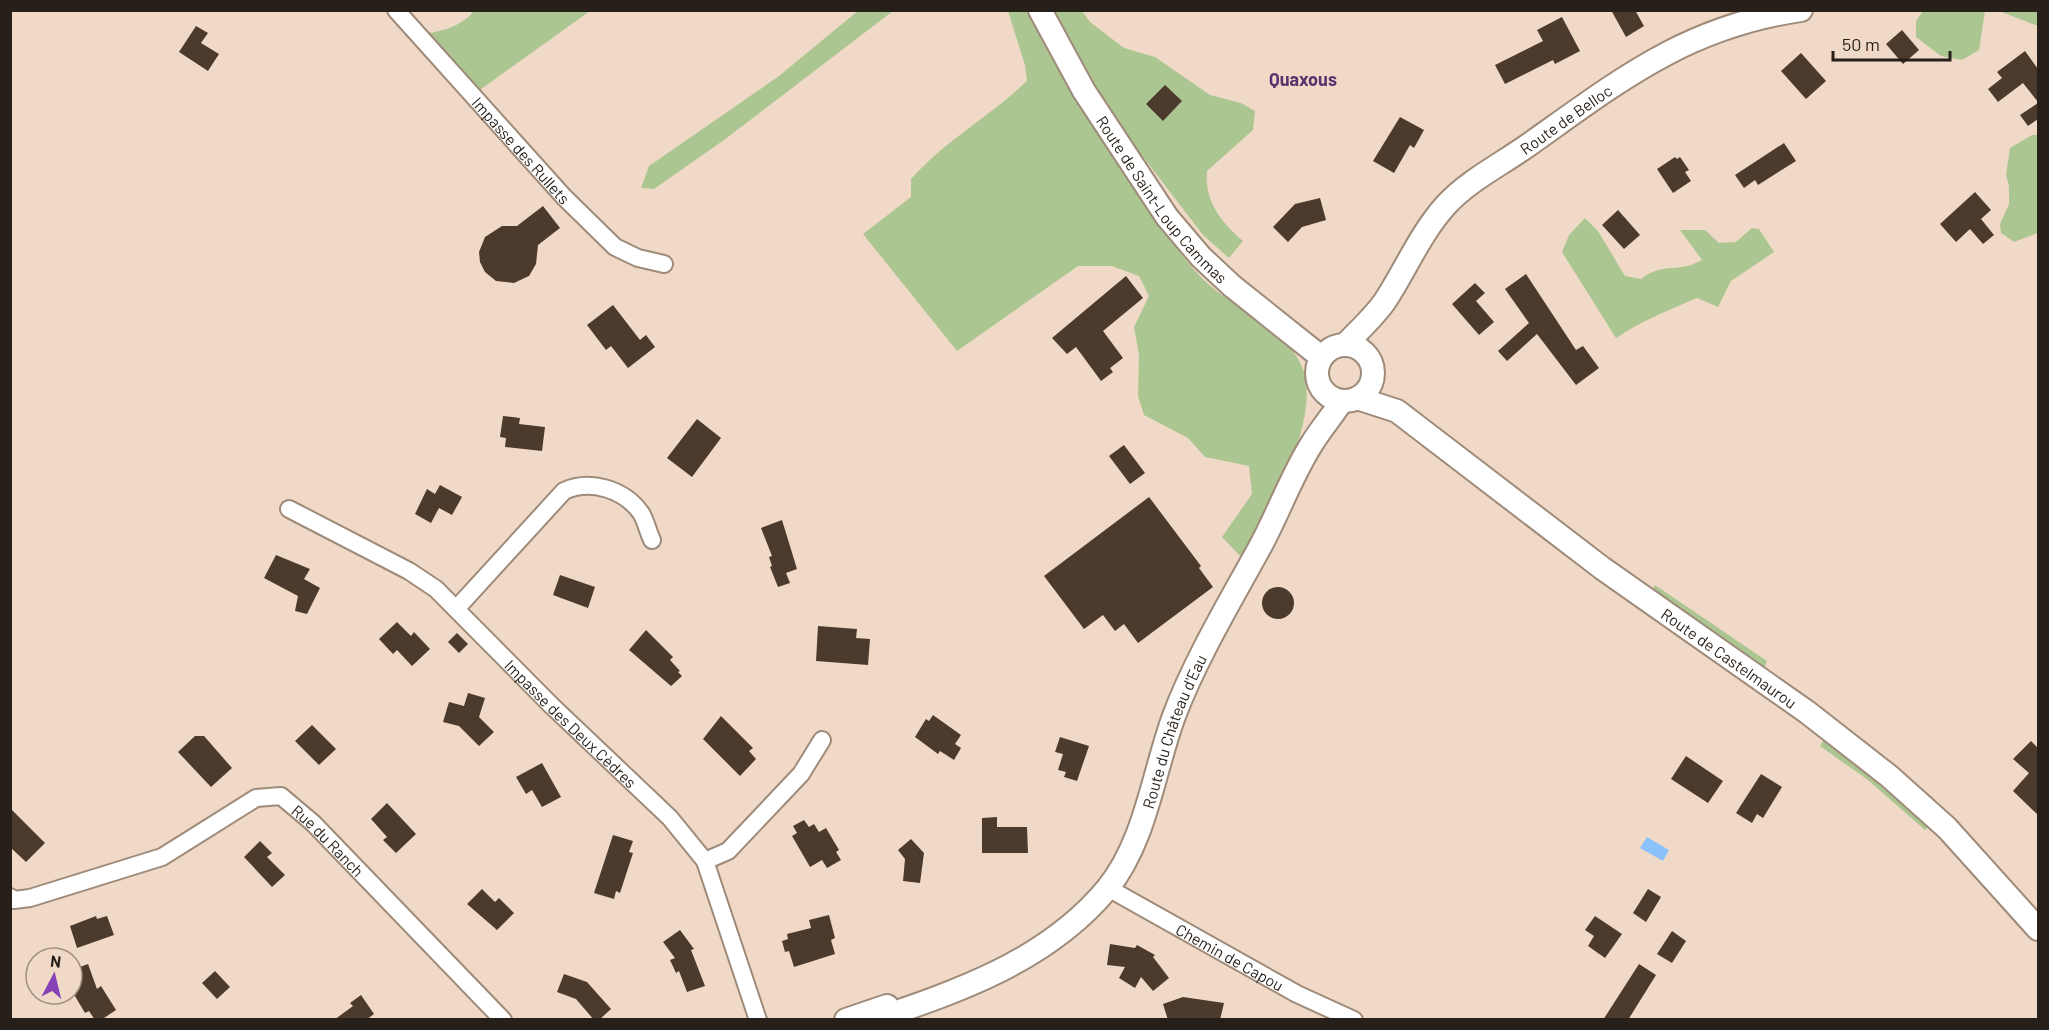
<svg xmlns="http://www.w3.org/2000/svg" width="2049" height="1030" font-family="Barlow,sans-serif">
<style>
.green{fill:#acc692}
.water{fill:#8cc2fc}
.building{fill:#4c3b2c}
.lines{fill:none;stroke-linecap:round;stroke-linejoin:round}
.street-casing{stroke:#9f8b7a;stroke-width:20}
.secondary-casing{stroke:#9f8b7a;stroke-width:26}
.street{stroke:#fff;stroke-width:16}
.secondary{stroke:#fff;stroke-width:22}
.labels{text-anchor:middle;dominant-baseline:central;stroke-width:6;stroke-linejoin:round;paint-order:stroke}
.street-label{font-size:16px;fill:#271f19;stroke:#f0dac7}
.neighbourhood-label{font-size:18px;font-weight:bold;fill:#56356f;stroke:#f0dac7}
</style>
<rect width="100%" height="100%" fill="#f0dac7"/>
<g class="green">
<path d="M859,10l34,1 -169,129 -70,49 -13,-1 8,-22 130,-90z"/>
<path d="M474,11h116l-113,81 -52,-58c20,-4 35,-7 49,-23z"/>
<path d="M1008,11h24c29,67 69,126 111,187 17,25 35,55 56,77 29,32 93,56 105,97 15,55 -36,139 -62,186l-20,-21 30,-43 -3,-28 -44,-9 -17,-19 -44,-23 -6,-19 1,-41 -5,-28 15,-31 -10,-20 -27,-10h-34l-121,85 -94,-117 48,-37v-18c35,-39 78,-62 116,-98l-2,-16z"/>
<path d="M1049,11h33l8,11 34,26 31,9 55,38 31,8 14,8 -2,19 -46,41c-3,30 14,51 36,70l-14,17 -26,-23 -102,-133z"/>
<path d="M1923,11h62l-6,39 -17,10 -21,-4 -25,-19v-16z"/>
<path d="M1999,11h35l4,2v13z"/>
<path d="M2032,135h6v98l-24,9 -13,-9 -1,-9 9,-20v-18l-3,-11 4,-27z"/>
<path d="M1585,218l13,13 27,45 16,3c23,-18 37,-5 61,-19l-22,-30h25l14,13 17,-1 16,-14 7,1 15,23 -43,29 -13,26 -21,-9c-28,12 -56,23 -81,40l-54,-86 7,-17z"/>
<path d="M1655,585l112,76 -3,8 -112,-79z"/>
<path d="M1829,740l101,85 -5,5 -57,-50 -48,-34 3,-5z"/>
</g>
<path class="water" d="M1647,837l22,13 -6,11 -23,-13z"/>
<g class="building">
<path d="M1611,10h24l9,16 -18,11z"/>
<path d="M1562,17l18,34 -25,13 -2,-4 -48,24 -10,-19 48,-24 -6,-11z"/>
<path d="M196,26l12,7 -7,10 18,11 -11,17 -29,-19z"/>
<path d="M1902,30l17,20 -16,14 -17,-20z"/>
<path d="M2025,51l13,18v33l-15,-19 -25,19 -10,-13 14,-11 -5,-6z"/>
<path d="M1801,53l25,28 -20,18 -25,-28z"/>
<path d="M1165,85l17,16 -19,20 -17,-17z"/>
<path d="M2038,103v16l-10,7 -8,-11z"/>
<path d="M1400,117l24,13 -10,18 -4,-3 -16,28 -21,-12z"/>
<path d="M1784,143l12,18 -38,24 -3,-5 -11,8 -9,-13z"/>
<path d="M1675,157l2,2 3,-2 9,13 -4,2 6,9 -18,12 -16,-24z"/>
<path d="M1975,192l16,18 -10,9 13,16 -11,9 -13,-15 -14,13 -16,-18z"/>
<path d="M1320,198l6,22 -24,7 -14,15 -15,-15 22,-23z"/>
<path d="M543,206l17,22 -22,17 -2,19 -7,12 -15,7 -18,-2 -11,-9 -5,-10 -1,-10 6,-15 17,-11h15z"/>
<path d="M1618,210l22,25 -16,14 -22,-24z"/>
<path d="M1526,274l50,76 7,-4 16,22 -23,17 -39,-51 -30,27 -9,-10 31,-28 -24,-34z"/>
<path d="M1126,276l17,22 -40,33 20,27 -13,10 3,4 -12,9 -25,-34 -9,7 -15,-16z"/>
<path d="M1475,283l10,10 -9,8 18,21 -15,13 -27,-31z"/>
<path d="M613,305l27,35 6,-5 9,12 -27,21 -17,-22 -5,4 -19,-25z"/>
<path d="M503,416l17,2 -1,6 26,3 -3,24 -37,-4 1,-9 -6,-1z"/>
<path d="M697,419l24,19 -29,39 -25,-19z"/>
<path d="M1124,445l21,28 -15,11 -21,-28z"/>
<path d="M440,485l22,12 -10,18 -13,-7 -8,15 -16,-9 12,-25 8,5z"/>
<path d="M1149,497l52,69 -2,2 14,19 -75,56 -14,-19 -9,7 -12,-16 -19,14 -40,-53z"/>
<path d="M782,520l15,49 -11,4 4,10 -12,4 -8,-20 2,-1 -3,-9 3,-1 -11,-28z"/>
<path d="M276,555l34,14 -6,10 16,9 -13,26 -12,-3 3,-15 -34,-18z"/>
<path d="M560,575l35,12 -7,21 -35,-13z"/>
<circle cx="1278" cy="603" r="16"/>
<path d="M397,622l14,14 3,-4 16,17 -18,17 -15,-16 -4,4 -14,-15z"/>
<path d="M818,626l39,3 -1,9 14,1 -2,26 -52,-4z"/>
<path d="M646,630l27,27 -3,3 10,11 -2,1 4,4 -11,10 -42,-36z"/>
<path d="M457,633l11,11 -9,9 -11,-11z"/>
<path d="M468,693l17,5 -6,19 15,15 -15,14 -20,-20 -16,-4 6,-20 15,4z"/>
<path d="M933,715l28,20 -6,9 6,4 -7,12 -14,-9 -2,3 -23,-17 11,-18 3,2z"/>
<path d="M721,716l32,32 -4,3 7,8 -16,17 -37,-37z"/>
<path d="M312,725l24,24 -17,16 -24,-24z"/>
<path d="M195,736h9l28,32 -21,19 -33,-35z"/>
<path d="M1060,737l29,9 -12,35 -13,-4 2,-5 -8,-2 5,-16 -8,-2z"/>
<path d="M2031,741l7,7v67l-25,-24 16,-18 -16,-14z"/>
<path d="M1686,756l37,25 -15,22 -37,-24z"/>
<path d="M542,763l19,34 -19,10 -10,-17 -6,4 -10,-17z"/>
<path d="M1761,774l21,13 -19,31 -6,-4 -5,9 -16,-10z"/>
<path d="M387,803l29,31 -20,19 -13,-13 4,-3 -16,-18z"/>
<path d="M10,808l35,35 -19,19 -16,-15z"/>
<path d="M997,817v10h30l1,26h-46v-35z"/>
<path d="M804,820l5,7 5,-3 5,8 7,-4 13,22 -3,2 5,8 -14,8 -5,-8 -12,7 -18,-31 5,-3 -4,-7z"/>
<path d="M613,835l20,6 -4,11 4,1 -13,40 -4,-2 -2,8 -20,-6z"/>
<path d="M911,839l13,14 -4,30 -17,-2 2,-22 -7,-9z"/>
<path d="M260,841l12,12 -5,4 18,18 -13,12 -28,-30z"/>
<path d="M482,889l13,13 4,-4 15,15 -17,17 -30,-26z"/>
<path d="M1648,889l13,8 -15,25 -13,-9z"/>
<path d="M829,915l6,23 -4,2 4,14 -41,13 -5,-16 -4,1 -3,-11 6,-2 -1,-5 24,-6 -2,-8z"/>
<path d="M96,916l1,3 10,-3 7,19 -37,13 -7,-22z"/>
<path d="M1595,916l27,18 -17,24 -17,-12 6,-10 -9,-6z"/>
<path d="M680,930l14,19 -3,1 14,36 -18,6 -8,-21 -3,2 -6,-13 5,-2 -12,-16z"/>
<path d="M1672,931l14,10 -14,22 -15,-9z"/>
<path d="M1110,944l25,4 2,-3 18,10 -2,2 16,21 -16,13 -12,-14 -6,11 -16,-10 6,-11 -18,-2z"/>
<path d="M88,964l9,25 4,-3 15,24 -15,10h-6l-6,-9 -4,2 -13,-22v-21z"/>
<path d="M1639,964l17,11 -28,45h-25z"/>
<path d="M215,971l15,16 -13,12 -15,-16z"/>
<path d="M564,974l23,8 24,27 -12,11h-5l-18,-21 -19,-7z"/>
<path d="M361,995l13,19 -8,6h-32l19,-14 -3,-3z"/>
<path d="M1183,997l41,6 -4,17h-52l-5,-16z"/>
</g>
<g class="lines">
<defs>
<g id="street">
<path id="s1" d="M396,10l168,187 51,50 23,11 26,6"/>
<path id="s2" d="M289,509l120,62 27,18 115,116 119,113 35,43 53,159"/>
<path d="M456,609l108,-118c26,-12 60,-2 77,22 5,8 7,19 11,27"/>
<path d="M705,861l23,-10 73,-77 21,-34"/>
<path id="s3" d="M1108,888l189,106 57,26"/>
<path id="s4" d="M10,897l4,3 16,-2 132,-41 94,-59 25,-2 32,27 190,197"/>
</g>
<g id="secondary">
<path id="s5" d="M1040,10l44,81 83,126 34,40 31,29 89,71"/>
<path id="s6" d="M1345,345c13,-14 29,-28 40,-44 21,-32 35,-67 61,-96 22,-24 54,-40 81,-59 92,-65 158,-119 274,-136"/>
<circle cx="1345" cy="373" r="28"/>
<path id="s7" d="M1357,398l40,13 205,157 205,144 82,64 58,52 91,101"/>
<path d="M846,1020l41,-14"/>
<path id="s8" d="M873,1020c86,-29 174,-59 234,-131 39,-48 46,-116 67,-173 21,-56 57,-116 86,-169 18,-33 31,-70 51,-102 9,-15 21,-29 31,-44"/>
</g>
</defs>
<use href="#street" class="street-casing"/>
<use href="#secondary" class="secondary-casing"/>
<use href="#street" class="street"/>
<use href="#secondary" class="secondary"/>
</g>
<g class="labels">
<g class="street-label">
<text stroke="none"><textPath href="#s6" startOffset="321">Route de Belloc</textPath></text>
<text stroke="none"><textPath href="#s1" startOffset="188">Impasse des Rullets</textPath></text>
<text stroke="none"><textPath href="#s5" startOffset="226">Route de Saint-Loup Cammas</textPath></text>
<text stroke="none"><textPath href="#s7" startOffset="456">Route de Castelmaurou</textPath></text>
<text stroke="none"><textPath href="#s2" startOffset="358">Impasse des Deux Cèdres</textPath></text>
<text stroke="none"><textPath href="#s8" startOffset="444">Route du Château d'Eau</textPath></text>
<text stroke="none"><textPath href="#s4" startOffset="360">Rue du Ranch</textPath></text>
<text stroke="none"><textPath href="#s3" startOffset="140">Chemin de Capou</textPath></text>
</g>
<g class="neighbourhood-label">
<text x="1303" y="79">Quaxous</text>
</g>
</g>
<rect width="2049" height="1030" fill="none" stroke="#271f19" stroke-width="24"/>
<g transform="translate(54 976) rotate(7)"><circle r="28" fill="#f0dac7" stroke="#a08f81" stroke-width="1.5"/>
<path d="M0-4.5L10 22L0 15L-10 22Z" fill="#8742b6"/>
<text y="-9" font-size="16" font-weight="bold" text-anchor="middle" fill="#271f19">N</text>
</g>
<path d="M1833 51v9h117v-9" fill="none" stroke="#271f19" stroke-width="3"/>
<text x="1842" y="51" font-size="18" fill="#271f19" stroke="#f0dac7" stroke-width="4.5" paint-order="stroke">50 m</text>
</svg>
